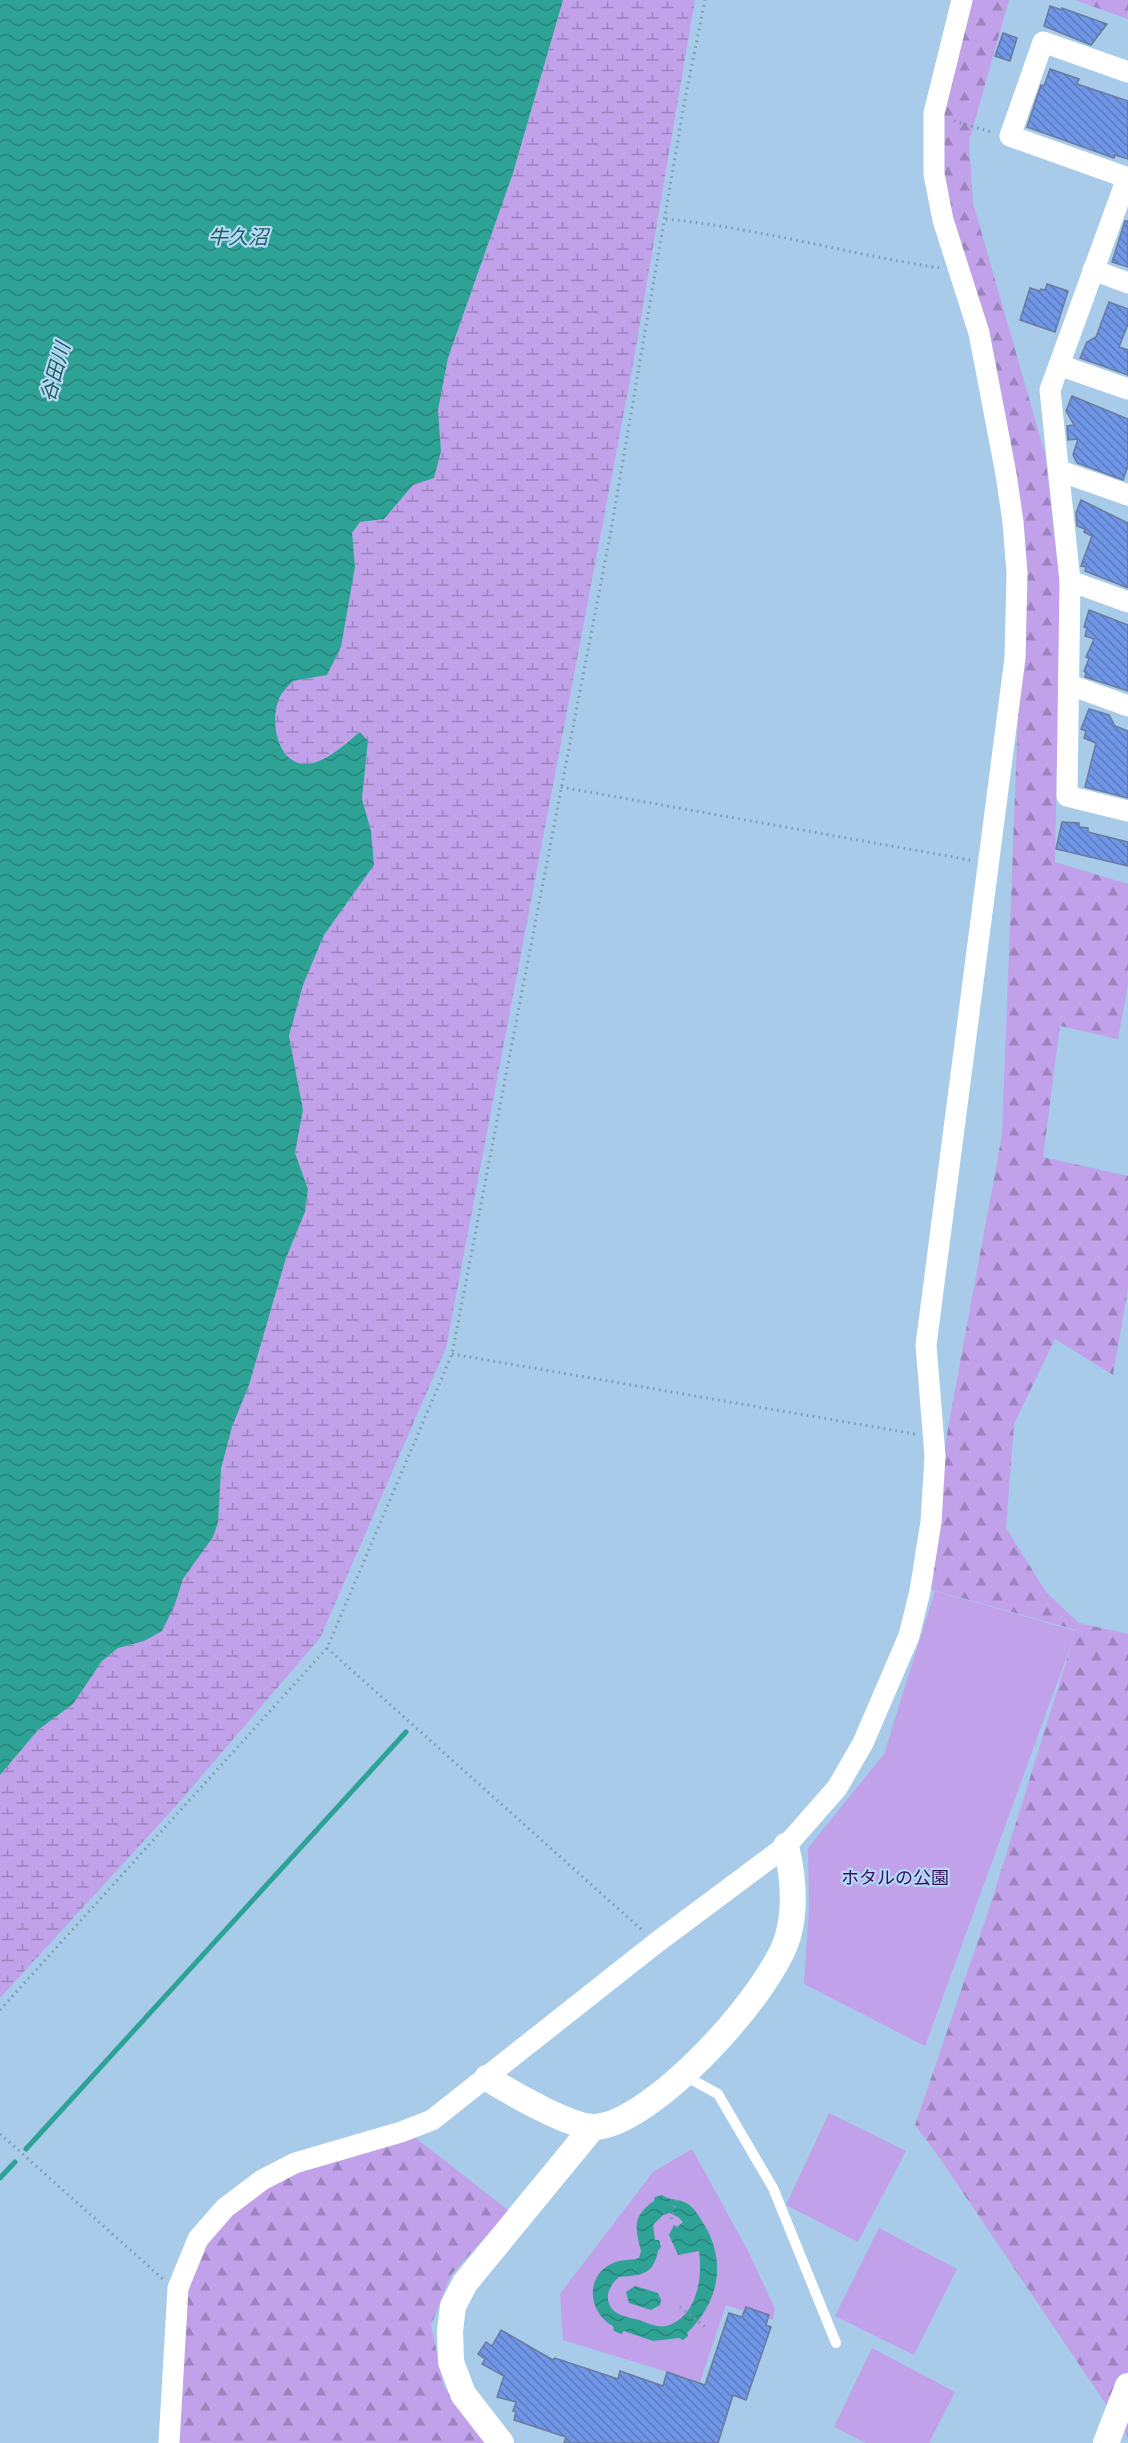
<svg xmlns="http://www.w3.org/2000/svg" width="1128" height="2443" font-family="'Fira Sans','Noto Sans JP',sans-serif">
<style>
.green{fill:#c1a1ea}
.forest{fill:url(#forest-firs)}
.wetland{fill:url(#wetland-marsh)}
.water{fill:url(#water-waves);fill-rule:evenodd}
.lines{fill:none;stroke-linecap:round;stroke-linejoin:round}
.stream{stroke:#2ea295;stroke-width:5}
.building{fill:url(#building-back-hatch);stroke:#697a9d;stroke-width:1.5}
.path{stroke:#7b98af;stroke-width:3;stroke-dasharray:1.5 4.5;stroke-linecap:butt}
.service{stroke:#fff;stroke-width:10}
.minor{stroke:#fff;stroke-width:21}
.tertiary{stroke:#fff;stroke-width:26}
.labels{text-anchor:middle;dominant-baseline:central;stroke-width:4.5;stroke-linejoin:round;paint-order:stroke}
.park-label{font-size:18px;fill:#3a105d;stroke:#b4d8f7}
.water-label{font-size:20px;font-style:italic;fill:#215e56;stroke:#b4d8f7}
</style>
<defs>
<pattern id="forest-firs" width="22" height="20" patternUnits="userSpaceOnUse" patternTransform="scale(1.5)"><rect width="22" height="20" fill="#c1a1ea"/><path d="M5 1l3.5 6h-7zM16 11l3.5 6h-7z" fill="#9d84bf"/></pattern>
<pattern id="wetland-marsh" width="20" height="14" patternUnits="userSpaceOnUse" patternTransform="scale(1.5)"><rect width="20" height="14" fill="#c1a1ea"/><path d="M1 5h8M5 5V1M11 12h8M15 12V8" fill="none" stroke="#9d84bf"/></pattern>
<pattern id="water-waves" width="16" height="10" patternUnits="userSpaceOnUse" patternTransform="scale(1.5)"><rect width="16" height="10" fill="#2ea295"/><path d="M0 5q4-4 8 0t8 0" fill="none" stroke="#27857b"/></pattern>
<pattern id="building-back-hatch" width="6" height="6" patternUnits="userSpaceOnUse" patternTransform="scale(1.5)"><rect width="6" height="6" fill="#7096e8"/><path d="M-1 5l2 2M0 0l6 6M5-1l2 2" fill="none" stroke="#5c7bbd"/></pattern>
</defs>
<rect width="100%" height="100%" fill="#a7cbe9"/>
<g class="green">
<path d="M935,1591l141,40 -151,415 -121,-62 5,-77 -1,-59 76,-94z"/>
<path d="M829,2113l77,38 -48,91 -72,-37z"/>
<path d="M692,2149l55,100 28,60 -2,11 -47,-15 -26,77 -137,-42 -3,-46 93,-122z"/>
<path d="M879,2228l78,41 -43,86 -79,-39z"/>
<path d="M872,2348l83,44 -26,51h-63l-32,-16z"/>
</g>
<g class="forest">
<path d="M968,0h41l-40,141 4,62 72,251 15,131 -5,277 73,22v100l-10,55 -58,-13 -17,131 85,19v113l-15,86 -58,-36 -41,85 -8,104 40,64 33,31 49,11v803l-191,-283 -22,-29 76,-222 85,-273 -150,-42 16,-127 60,-326 18,-472v-91l-79,-374 -2,-79z"/>
<path d="M1075,0h53v19z"/>
<path d="M412,2135l97,76 -58,64 -20,50 13,62 44,56h-315l11,-148 22,-53 22,-25 26,-23 38,-22z"/>
</g>
<path class="wetland" d="M563,0h132l-62,364 -187,984 -126,290 -146,170 -174,190v-223l38,-45 35,-26 29,-43 16,-13 26,-7 31,-37 8,-25 30,-42 5,-14 3,-54 11,-42 17,-42 37,-127 19,-46 3,-23 -13,-36 8,-43 -14,-74 14,-51 21,-50 50,-70 -3,-34 -9,-32 6,-58 -8,-9c-14,11 -37,33 -56,32 -29,-2 -35,-49 -23,-69 3,-5 8,-10 12,-14l34,-6 14,-28 14,-80 -3,-34 8,-11 24,-3 57,-68 -3,-41 10,-52 65,-185z"/>
<g class="water">
<path d="M0,0h563l-50,173 -65,185 -10,52 3,41 -7,27 -21,7 -29,34 -24,3 -8,11 3,34 -14,80 -14,28 -34,6c-4,4 -9,9 -12,14 -12,20 -6,67 23,69 20,1 42,-21 56,-32l8,9 -6,58 9,32 3,34 -50,70 -21,50 -14,51 14,74 -8,43 13,36 -3,23 -19,46 -37,127 -17,42 -11,42 -3,54 -5,14 -30,42 -8,25 -13,27 -18,10 -26,7 -16,13 -29,43 -35,26 -38,45z"/>
<path d="M662,2195c7,6 17,3 26,9 8,6 12,14 17,22 22,38 13,77 -18,107l1,3 -5,4 -4,-2 -26,3 -29,-10 -3,3 -7,-3 -1,-5c-24,-13 -29,-48 -2,-62 8,-5 18,-3 28,-6l2,-7c-6,-23 -9,-35 13,-50l1,-4zM670,2213l8,4 5,5 -6,5 -3,-2 -5,10 9,20 21,-4c4,26 -2,67 -33,75 -9,2 -18,-3 -27,-6 -8,-2 -20,-4 -26,-10 -10,-11 -4,-25 6,-33 14,-2 30,0 36,-16 3,-6 1,-9 6,-14l-2,-7h-4l-2,-15 10,-10z"/>
<path d="M635,2286l23,7 3,7 -1,5 -9,5 -22,-7 -3,-11z"/>
</g>
<g class="lines">
<g class="stream">
<path d="M26,2149l380,-417"/>
<path d="M0,2178l15,-16"/>
</g>
</g>
<g class="building">
<path d="M1050,6l12,4v-2l45,16 -16,21 -47,-19z"/>
<path d="M1003,33l14,5 -7,23 -15,-5z"/>
<path d="M1050,69l29,10 -2,5 51,17v58l-13,-4 -1,3 -87,-31 14,-42 3,1z"/>
<path d="M1125,221h3v46l-16,-5z"/>
<path d="M1047,284l21,7 -13,41 -35,-12 10,-32 10,3 1,-2 4,1z"/>
<path d="M1109,302l19,7v15l-9,23 9,3v25l-48,-17 7,-16 9,-5z"/>
<path d="M1072,396l56,23v47l-5,14 -46,-17 -4,-8 5,-16 -10,1 -1,-14 7,-1 -8,-14z"/>
<path d="M1081,500l47,23v65l-43,-17 1,-4 -5,-1 11,-30 -8,-4 1,-3 -8,-3 -1,-13z"/>
<path d="M1089,610l39,15v66l-43,-14 1,-4 -2,-2 5,-12 -3,-2 8,-18 -9,-3 2,-8 -3,-1z"/>
<path d="M1089,709l20,6 6,11 13,5v67l-43,-11 11,-44 -12,-5 2,-7 -5,-2z"/>
<path d="M1062,822l17,1v4l9,1v4l40,10v24l-72,-17z"/>
<path d="M746,2307l23,8 -3,10 5,2 -25,73 -13,-5 -15,48h-154l2,-6 -52,-17 2,-8 -3,-1 3,-9 -19,-5 7,-21 -22,-12 3,-5 -7,-5 8,-12 6,4 9,-16 52,30 2,-2 63,21 2,-8 43,15 4,-14 38,13 24,-72 13,4z"/>
</g>
<g class="lines">
<g class="path">
<path d="M954,121l37,11"/>
<path d="M666,219c92,9 182,35 274,49"/>
<path d="M561,787l409,73"/>
<path d="M452,1354l463,80"/>
<path d="M327,1648l316,283"/>
<path d="M0,2010l327,-362 125,-294 158,-818 75,-437 20,-99"/>
<path d="M0,2134l163,145"/>
<path d="M671,2219l7,-23"/>
<path d="M680,2307l25,20"/>
</g>
<path class="service" d="M685,2076l33,18 55,94 63,155"/>
<g class="minor">
<path d="M1128,72l-85,-30 -33,94 118,42"/>
<path d="M1127,178l-77,212 20,191 -3,215 61,15"/>
<path d="M1093,270l35,13"/>
<path d="M1059,365l69,24"/>
<path d="M1060,471l68,24"/>
<path d="M1070,581l58,21"/>
<path d="M1070,685l58,21"/>
<path d="M169,2443l9,-155 20,-49 27,-31 37,-28 33,-17 106,-31 31,-12 224,-177 130,-97 51,-58 26,-45 46,-107 11,-45 11,-69 4,-66 -9,-111 89,-687 2,-85 -4,-51 -7,-48 -27,-141 -36,-113 -9,-46v-61l28,-113"/>
</g>
<g class="tertiary">
<path d="M487,2078c21,13 84,50 108,49 59,-4 177,-135 193,-191 8,-29 5,-61 -2,-90"/>
<path d="M501,2443l-38,-49 -12,-32 -1,-31 3,-25 12,-23 128,-156"/>
<path d="M1106,2443l22,-57"/>
</g>
</g>
<g class="labels">
<g class="park-label">
<text x="895" y="1878">ホタルの公園</text>
</g>
<g class="water-label">
<text x="238" y="237">牛久沼</text>
<text transform="translate(55 372) rotate(-74)">谷田川</text>
</g>
</g>
</svg>
